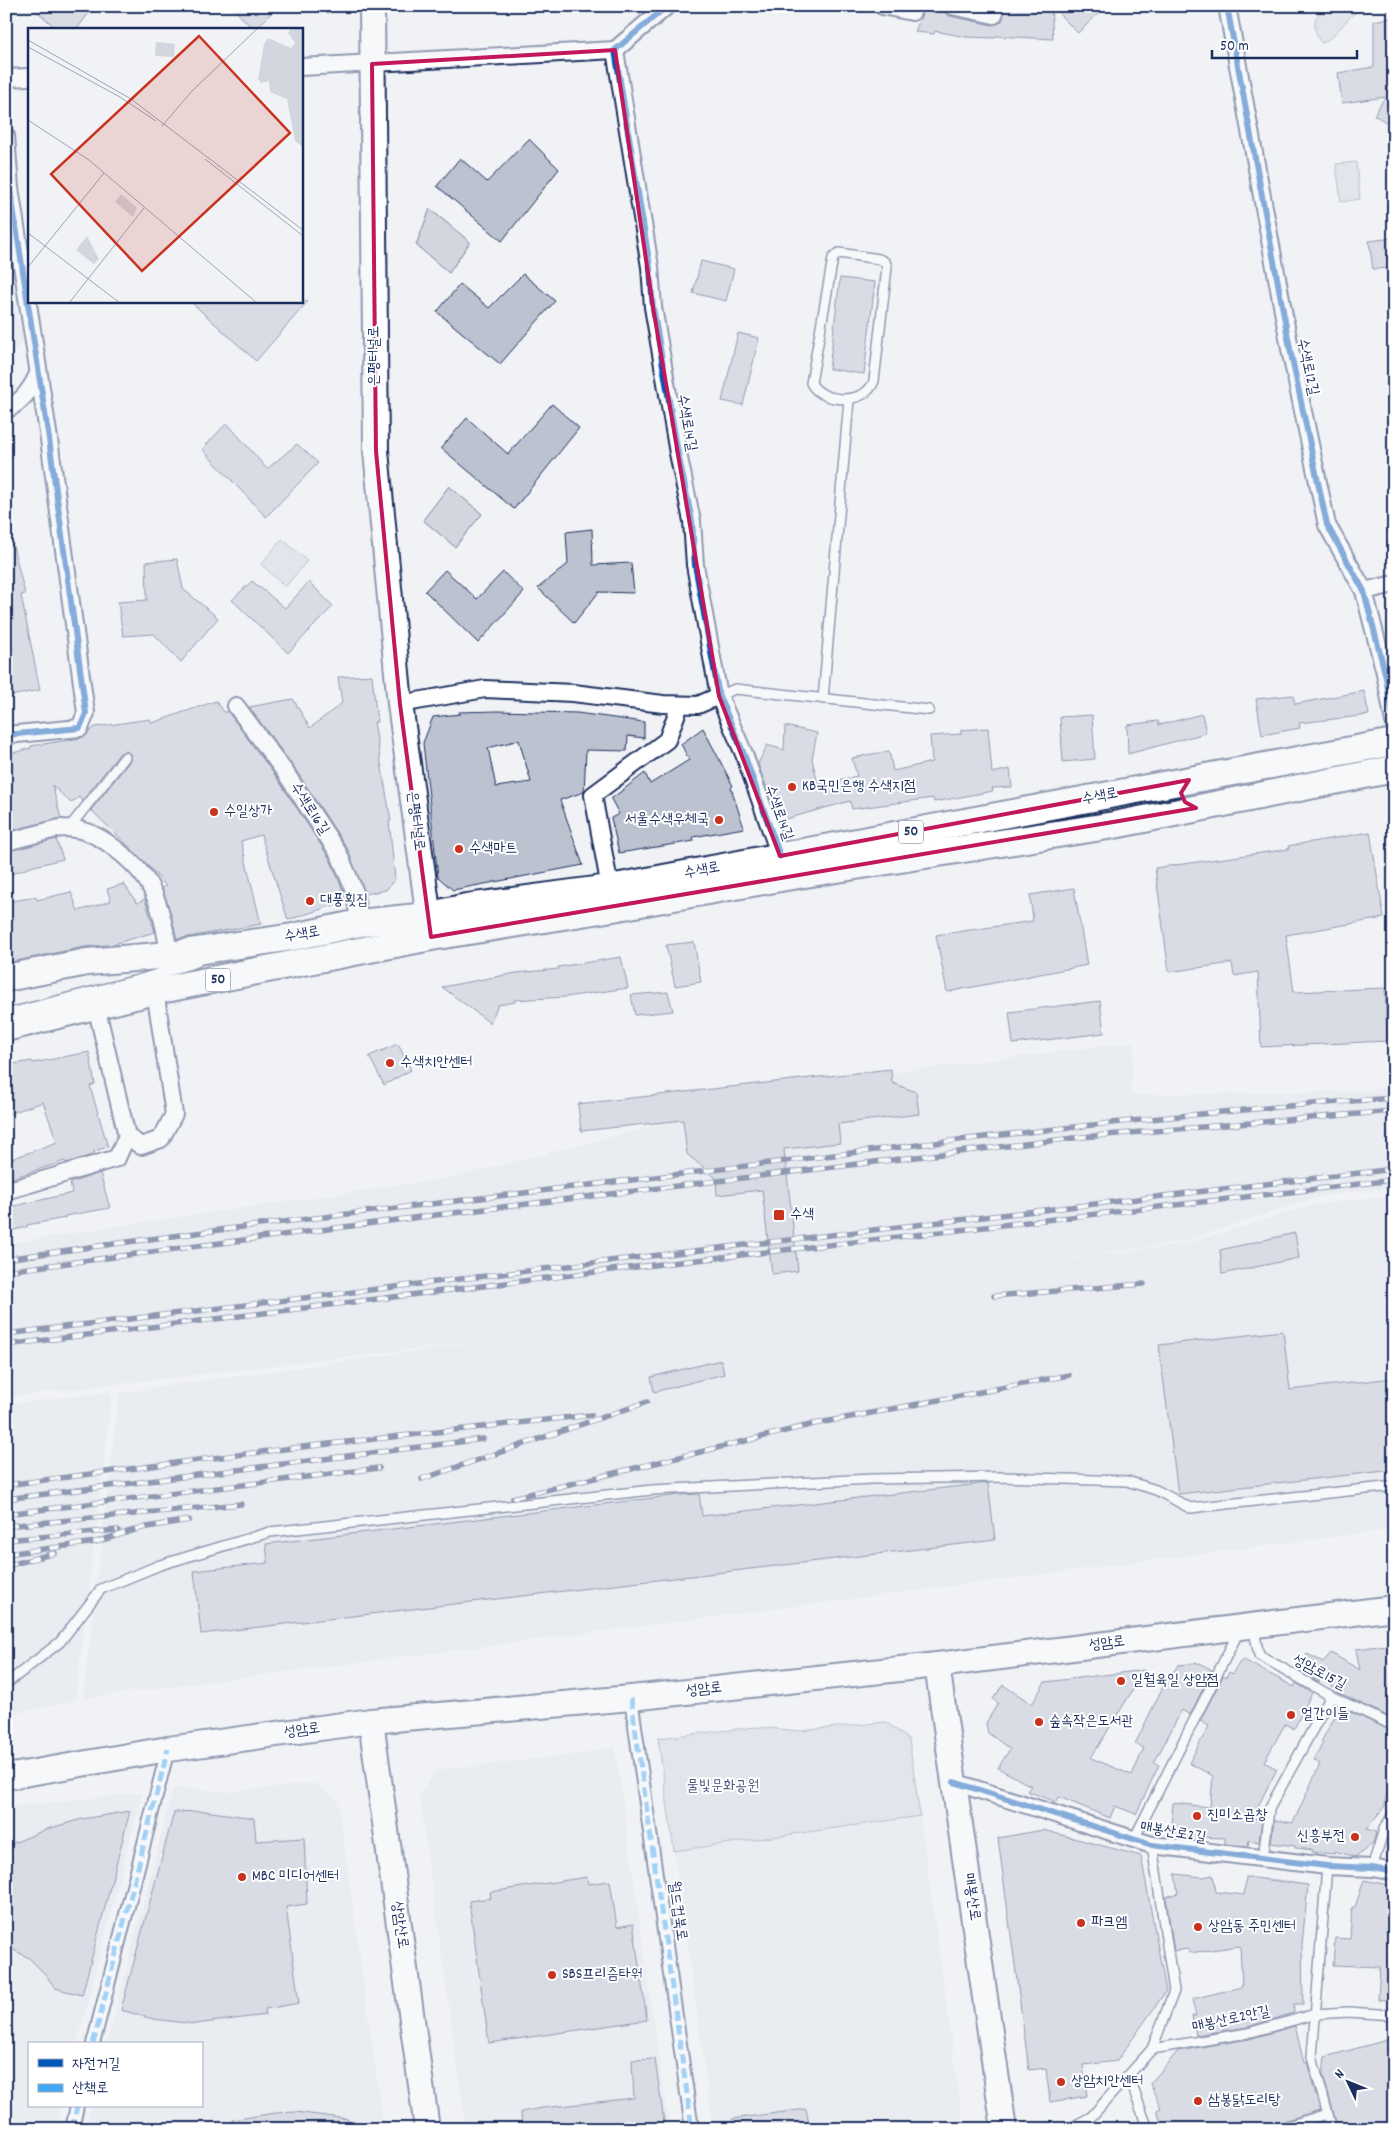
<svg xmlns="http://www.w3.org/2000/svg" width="1400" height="2135" font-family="Dekko,'Poor Story',sans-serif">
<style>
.built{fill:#e1e4ea}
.green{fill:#d2d6df;stroke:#76829e}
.building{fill:#bcc2d0;stroke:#1b2f5e;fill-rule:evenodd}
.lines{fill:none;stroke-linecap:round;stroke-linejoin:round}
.service-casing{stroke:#1b2f5e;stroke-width:12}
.pedestrian-casing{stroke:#1b2f5e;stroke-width:16}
.minor-casing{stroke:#1b2f5e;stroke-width:20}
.secondary-casing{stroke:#1b2f5e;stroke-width:28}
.primary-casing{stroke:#1b2f5e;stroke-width:30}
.service{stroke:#fff;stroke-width:9}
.pedestrian{stroke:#fff;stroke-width:12}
.minor{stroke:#fff;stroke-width:16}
.secondary{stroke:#fff;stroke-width:24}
.primary{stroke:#fff;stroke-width:26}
.rail-casing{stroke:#1b2f5e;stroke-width:5.5}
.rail{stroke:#fff;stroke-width:4;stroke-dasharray:11;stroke-linecap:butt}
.quiet{stroke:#3fa9f5;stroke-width:5;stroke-dasharray:10 5;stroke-linecap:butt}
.cycleway-casing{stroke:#fff;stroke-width:9}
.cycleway{stroke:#0057b8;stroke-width:6}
.marked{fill:none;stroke:#c2185b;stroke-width:4;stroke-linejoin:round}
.poi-dot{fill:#c8321e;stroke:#fff;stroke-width:2}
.labels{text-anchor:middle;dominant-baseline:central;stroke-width:4;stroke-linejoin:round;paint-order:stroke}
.shield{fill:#fff;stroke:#5f6d8e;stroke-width:1}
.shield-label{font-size:14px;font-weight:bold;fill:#1b2f5e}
.street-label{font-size:15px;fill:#1b2f5e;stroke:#fff}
.poi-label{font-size:15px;fill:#1b2f5e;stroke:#fff;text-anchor:start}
.park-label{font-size:15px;fill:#49597e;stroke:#fff}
.inset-road{fill:none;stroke:#9ba4b9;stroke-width:1}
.view{fill:#c8321e;fill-opacity:0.15;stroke:#c8321e;stroke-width:2.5}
.inset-edge{fill:none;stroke:#1b2f5e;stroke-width:2.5}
</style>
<rect width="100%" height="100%" fill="#f1f2f5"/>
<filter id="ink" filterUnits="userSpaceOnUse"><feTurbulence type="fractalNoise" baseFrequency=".02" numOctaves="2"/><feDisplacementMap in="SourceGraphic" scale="10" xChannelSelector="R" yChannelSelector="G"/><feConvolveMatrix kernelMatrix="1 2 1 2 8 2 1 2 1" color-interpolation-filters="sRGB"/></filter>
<g filter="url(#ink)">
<g class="built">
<path d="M6,280l19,60 -19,18z"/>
<path d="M1135,1042l-5,53 227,-4 37,-4v101l-73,8 -139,46 -225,33 232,-32 124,-38 81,-10v334l-1311,169 36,-305 382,-54 -495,58v-153l104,-17 340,-49 382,-98z"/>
<path d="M112,1392l-37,309 -69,14v-311z"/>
<path d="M615,1747l54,382h-203l-47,-336 18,-23 144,-16z"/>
<path d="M315,1783l23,18 46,328h-298l5,-23h110v-62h-94l66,-255 11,-1 44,4z"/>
<path d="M142,1793l-65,251h-48v62h32l-5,23h-50v-322z"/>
<path d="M920,1816l44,313h-251l-39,-278z"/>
</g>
<g class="green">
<path d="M1338,6h20v5c-14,8 -21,26 -36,32 -7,-7 -12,-26 0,-31 6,-3 11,-3 16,-6z"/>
<path d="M1356,162l4,37 -19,3 -5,-38z"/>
<path d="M430,209l40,33 -21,31 -33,-28z"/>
<path d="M449,486l33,28 -27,33 -32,-27z"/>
<path d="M282,539l25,22 -22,26 -24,-23z"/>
<path d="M886,1722l23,18 11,76 -246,35 -16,-113 98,-11 44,4z"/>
</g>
<g class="building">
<path d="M31,6h63l-17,23h-20z"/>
<path d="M231,6h47l-22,23h-3z"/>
<path d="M925,6h17l3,7 4,3 43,9 10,-4 4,-15h45l2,33 -57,-3 -1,2 -29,-1 -31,-6 -1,3 -19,-2z"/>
<path d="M1051,6h55l-28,27z"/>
<path d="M1394,17v110l-20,-12 11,-18 -43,6 -4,-30 36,-6v-46z"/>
<path d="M529,139l30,30 -57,72 -65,-55 23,-28 27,24z"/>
<path d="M1394,238v30l-21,1 -4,-28z"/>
<path d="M701,261l33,8 -8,32 -33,-8z"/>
<path d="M523,274l32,27 -55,63 -63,-52 23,-28 29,24z"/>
<path d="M840,278l35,4 -11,92 -35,-5z"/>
<path d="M190,301h118l-52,60z"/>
<path d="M738,333l21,5 -16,67 -21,-4z"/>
<path d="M552,404l27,24 -65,81 -73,-61 26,-30 41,36z"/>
<path d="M227,423l40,46 30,-25 21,19 -52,54 -64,-68z"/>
<path d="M592,529l1,36 38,-2 3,30 -35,-1 -25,31 -36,-35 30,-24 -2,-32z"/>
<path d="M6,542h6l13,52 -4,1 19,95 -34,7z"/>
<path d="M177,559l6,30 35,29 -37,44 -27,-28 -31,2 -5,-34 29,-2 -1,-38z"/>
<path d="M445,570l32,29 26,-27 21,20 -46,51 -53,-52z"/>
<path d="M252,581l33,27 24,-26 24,24 -45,47 -56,-53z"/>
<path d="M372,675l5,47h-3l17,99h-2l6,58 -9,11 -21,4 -18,-46 -54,-82 -44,-59 44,-8 17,29 32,-25 -4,-26z"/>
<path d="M1364,691l5,24 -70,8 1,5 -38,7 -6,-36 37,-4 2,9z"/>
<path d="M216,701l8,11h4l49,66 53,81 14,34 2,8 -58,19 -27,-85 -20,6 20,83 -84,15 -6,-25 -9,-26 4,-2 -22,-25 -53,-51 39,-49 1,-6 -5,-4 -6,2 -38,48 -3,-4 -8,6 -19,-18 9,33 -55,14v-77l25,-7v-2l50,-8 14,-11 55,-8 2,4z"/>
<path d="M497,711l80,2 67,9v16l-16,-2 -1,15 -41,-1 -2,42 -24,8 23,65 -130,25 -15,-13 -15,-134 10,-26 27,-3 -1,-2zM519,740l12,42 -35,5 -8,-39z"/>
<path d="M1202,714l4,19 -78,21 -1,-29 31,-4 1,4z"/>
<path d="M1092,715l3,44 -32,3 -3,-45z"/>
<path d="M785,726l32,7 -5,26 6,25 39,-8 -5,-18 37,-7 4,20 39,-9 -2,-26 31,-2v-4l27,-2 4,45 18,-4 2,18 -20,1 1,3 -59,11 -1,-4 -81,11 -2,-8 -71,20 -21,-57 9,-19 17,5z"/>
<path d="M703,728l30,58 -2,2 13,40 -51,9 1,4 -75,12 -8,-35 8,-4 -8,-15 34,-26 5,11 39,-24 -8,-16z"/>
<path d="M1370,832l14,86 -98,17 8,57 91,-4 2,53 -126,6 -3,-75 -24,4 -2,-13 -63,9 -14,-104 134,-19 -1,-3z"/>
<path d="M56,839l7,20 -29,7 -28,10v-24z"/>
<path d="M124,884l13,19 8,-4 10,33 -38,11 1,1 -34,3 -78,16v-61l30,-5 1,3 34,-8 7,19 33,-10 -4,-12z"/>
<path d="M1074,888l13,77 -140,27 -11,-57 97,-14 -3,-26z"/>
<path d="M694,942l7,40 -26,4 -9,-41z"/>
<path d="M621,957l7,31 -63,9 -51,3 1,2 -17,3 -8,18 -48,-36 74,-14 43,-4 -1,-2z"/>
<path d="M668,992l5,19 -38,4 -4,-20z"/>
<path d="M1100,1001l4,32 -91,11 -4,-32z"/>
<path d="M398,1044l13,26 -27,15 -15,-29z"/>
<path d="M89,1052l6,32 -5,2 18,61 -14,4 1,3 -29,9 -1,-2 -59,19v-19l51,-19 -14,-40 -37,13v-46l8,-2 -1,-3 19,-3 1,2z"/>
<path d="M891,1069l1,14 24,9 3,22 -81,10 2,19 -56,6 14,122 -26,3 -10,-84 -45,5 -1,-17 -29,-24 -4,-34 -102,11 -3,-27z"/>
<path d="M100,1173l10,35 -45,8v2l-38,7v2l-17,4 -4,-10v-13l66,-15 -2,-10z"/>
<path d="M1295,1233l4,25 -77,16 -2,-24z"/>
<path d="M1283,1331l7,59 104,-12v92l-216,24 -19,-149z"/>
<path d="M721,1360l3,14 -70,18 -3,-15z"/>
<path d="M988,1483l7,57 -794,94 -7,-63 74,-8 -2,-19 413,-49 20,-1 3,22z"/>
<path d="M1394,1644v34l-6,10 6,3v28l-55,-26 -2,-4 -17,-10 -1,3 -19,-11 7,-17 16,8 8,-9 29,17 -4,-21z"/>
<path d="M1242,1659l52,28 2,-4 16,10 -18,36 -9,-5 -21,38 13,7 -25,49 10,1 -3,23 -10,-2 -1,6 -23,-2v-6l-55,-2 3,-33 37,4 3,-31 -24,-13 20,-37 -9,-5 23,-45 3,2 3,-6 3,2z"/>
<path d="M1200,1663l12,7 -22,45 -8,-5 -28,53 5,2 -23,49 -21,-8 -5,12 -51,-21 -3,5 -29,-11 4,-5 -33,-18 12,-19 -22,-16 -2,-10 12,-20 -5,-4 10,-14 29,19 13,-22 100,-12 -54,88 41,17 12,-27 -9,-4 35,-72 2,2 6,-9z"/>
<path d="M1340,1707l54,25v47l-9,20v7l-19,23 10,3 -3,11 -17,14 -22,-6v3l-22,-2 1,-2 -18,-2v-2l-24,-3 3,-23 19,3 27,-59 -6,-4 9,-17 -2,-1z"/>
<path d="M130,1811l-48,184 -27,-7 -9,-13 -17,-17 -17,-9h-6v-97l3,-7 38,-16 35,-10z"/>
<path d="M205,1811l49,7 2,23 48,-3 3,66 -21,3 13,96 -34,6 1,6 -71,9 -42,-5 -32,-9 53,-198z"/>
<path d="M1043,1830l98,26 25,135 -49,70 -34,4 4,31 -37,6 -4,-34 -17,2 -31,-232z"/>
<path d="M1175,1874l28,3 10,-2 3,17 28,3 2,-18 62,8 -6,59 1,60h-9v9l-47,14 -51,8 -4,-19h4l-4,-17 50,-12 -2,-41 -51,7 -1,-4 -14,2 -8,-54 12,-4z"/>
<path d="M587,1877l1,7 22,-3 7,46 16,-3 14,96 -158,23 -20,-142 22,-3 -1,-6z"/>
<path d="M1364,1880l30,6v115l-16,-2 2,-32 -47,-2 2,-27 15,1 2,-32h3z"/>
<path d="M1295,2026l9,37 3,-1 13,48 -44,13 -4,6h-109l-6,-19 4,-2 -11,-24 28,-33 71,-12z"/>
<path d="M1394,2038v91h-56l-15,-55 2,-17z"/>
<path d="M655,2059l10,70h-143l-1,-17 21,-4 92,-10 -2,-38z"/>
<path d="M806,2109l4,20h-77l-1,-10z"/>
<path d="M296,2112l52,7 -1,10h-115v-9l43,-7z"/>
</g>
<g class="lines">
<defs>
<g id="service">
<path d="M839,253l40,6 6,3 2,5 -13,114c-9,25 -53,22 -63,2l22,-125z"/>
<path d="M719,696l16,-7 194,21"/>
<path d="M823,699l26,-299"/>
<path d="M69,828l56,-71"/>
<path d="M6,1014l135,-35 56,-17"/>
<path d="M1253,1626l6,29 72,41 63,30"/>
<path d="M6,1684l54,-42 41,-53 59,-24 110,-33 382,-42 220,-11 129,-2 126,4 29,9 34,18 204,-22"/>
<path d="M1134,1839l106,-210"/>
<path d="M1263,1859l6,-50 62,-113"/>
<path d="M1327,1866l-15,191 20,72"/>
<path d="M1372,1868l12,-39 10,-16"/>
<path d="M1152,2049l96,-16 67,-19 33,-2 46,3"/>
<path d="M1129,2077l19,52"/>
<path d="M1068,2129l23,-12 61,-68 22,-58 -22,-146"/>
<path d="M1278,2129l49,-15"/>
</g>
<g id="pedestrian">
<path d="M631,1698l61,431"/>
<path d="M93,2044l75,-295"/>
<path d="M72,2129l5,-23"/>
</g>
<g id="minor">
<path d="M667,6l-52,44 35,217 3,40 25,146 14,68 3,44 24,131 25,58 36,102"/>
<path d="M882,6l30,6 3,-6"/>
<path d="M952,6l42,9 2,-9"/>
<path d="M1227,6l64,348 36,171 37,66 21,82 9,49"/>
<path d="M301,67l314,-17"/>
<path d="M6,78l23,-1"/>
<path d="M6,136l4,52 39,251 37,274 -6,15 -74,7"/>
<path d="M6,410c16,-8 25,-20 32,-36"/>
<path d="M1364,591l30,-7"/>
<path d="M400,704l85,-15 88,4 90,11 35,1 21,-9"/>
<path d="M236,706l49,66 54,82 15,36 6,33"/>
<path d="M6,842l54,-14c11,0 25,2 34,7 17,8 43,30 53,46 13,20 19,51 22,74"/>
<path d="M610,888l-17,-93 74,-55 13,-35"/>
<path d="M96,1006l31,130 14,10 20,-7 13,-25 -19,-123"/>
<path d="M6,1191l111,-33 10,-22"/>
<path d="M954,1782l198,63 175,21 45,2 22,4"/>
</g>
<g id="secondary">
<path d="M372,6l4,445 24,253 31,230"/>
<path d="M937,1665l67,464"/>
<path d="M371,1721l56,408"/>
<path d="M6,1777l162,-28 203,-28 260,-23 306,-33 457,-57"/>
</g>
<g id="primary">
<path d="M6,978l81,-16 82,-7 124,-18 67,-14 67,-7 40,-9 143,-19 784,-146"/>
<path d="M6,1028l149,-37 276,-54 182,-29 173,-31 328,-52 280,-56"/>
</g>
</defs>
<use href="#service" class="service-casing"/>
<use href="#pedestrian" class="pedestrian-casing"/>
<use href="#minor" class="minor-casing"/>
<use href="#secondary" class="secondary-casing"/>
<use href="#primary" class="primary-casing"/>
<use href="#service" class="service"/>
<use href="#pedestrian" class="pedestrian"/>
<use href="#minor" class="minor"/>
<use href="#secondary" class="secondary"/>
<use href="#primary" class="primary"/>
<defs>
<g id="rail">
<path d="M6,1259c227,-33 455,-58 683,-86 235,-29 469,-59 705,-75"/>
<path d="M6,1271l422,-55 654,-79 312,-26"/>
<path d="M994,1296l150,-12"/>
<path d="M6,1334l628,-76 760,-89"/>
<path d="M6,1345l630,-78 758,-87"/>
<path d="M422,1479l225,-77"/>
<path d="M6,1485l278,-36 307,-34"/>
<path d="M513,1498l301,-74 255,-49"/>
<path d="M6,1499l477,-60"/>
<path d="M6,1514l373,-46"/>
<path d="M6,1526l235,-22"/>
<path d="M6,1540l112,-10"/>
<path d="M6,1554l90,-12 45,-14 48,-8"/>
<path d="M6,1566l49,-13"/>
</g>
</defs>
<use href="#rail" class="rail-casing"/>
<use href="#rail" class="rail"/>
<g class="quiet">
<path d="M631,1698l61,431"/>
<path d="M93,2044l75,-295"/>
<path d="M72,2129l5,-23"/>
</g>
<defs>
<g id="cycleway">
<path d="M667,6l-52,44 35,217 3,40 25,146 14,68 3,44 24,131 25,58 36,102"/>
<path d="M1227,6l64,348 36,171 37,66 21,82 9,49"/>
<path d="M6,136l4,52 39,251 37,274 -6,15 -74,7"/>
<path d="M954,1782l198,63 175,21 45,2 22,4"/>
</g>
</defs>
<use href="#cycleway" class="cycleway-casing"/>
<use href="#cycleway" class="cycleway"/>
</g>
</g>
<path d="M0 0H1400V2135H0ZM615,50l38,257 66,389 61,160 409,-76 -8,13 4,9 11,6 -765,129 -31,-233 -24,-253 -4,-387z" fill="#f1f2f5" fill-opacity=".55" fill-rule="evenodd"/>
<path class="marked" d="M615,50l38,257 66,389 61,160 409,-76 -8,13 4,9 11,6 -765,129 -31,-233 -24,-253 -4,-387z"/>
<g class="poi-dot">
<circle cx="792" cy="787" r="5"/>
<circle cx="214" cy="812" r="5"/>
<circle cx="719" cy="820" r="5"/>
<circle cx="459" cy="849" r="5"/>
<circle cx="310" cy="901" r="5"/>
<circle cx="390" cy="1063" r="5"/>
<rect x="773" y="1209" width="12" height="12" rx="2.5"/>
<circle cx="1121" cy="1681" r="5"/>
<circle cx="1291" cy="1715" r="5"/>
<circle cx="1039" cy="1722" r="5"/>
<circle cx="1197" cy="1816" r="5"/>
<circle cx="1355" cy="1837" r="5"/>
<circle cx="242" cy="1877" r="5"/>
<circle cx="1081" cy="1923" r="5"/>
<circle cx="1198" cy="1927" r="5"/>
<circle cx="552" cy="1975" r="5"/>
<circle cx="1061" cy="2082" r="5"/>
<circle cx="1198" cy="2101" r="5"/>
</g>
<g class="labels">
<g class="shield">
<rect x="898.5" y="820.5" width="25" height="23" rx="4"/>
<rect x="205.5" y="968.5" width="25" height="23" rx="4"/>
</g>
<g class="shield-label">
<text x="911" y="832">50</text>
<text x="218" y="980">50</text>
</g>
<g class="street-label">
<text transform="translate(375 356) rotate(-90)">은평터널로</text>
<text transform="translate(1307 367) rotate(78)">수색로12길</text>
<text transform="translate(686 423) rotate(80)">수색로14길</text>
<text transform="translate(1100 797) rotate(-11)">수색로</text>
<text transform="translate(309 809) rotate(57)">수색로16길</text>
<text transform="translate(778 813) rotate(70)">수색로14길</text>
<text transform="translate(415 821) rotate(83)">은평터널로</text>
<text transform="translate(702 871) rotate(-11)">수색로</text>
<text transform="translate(302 935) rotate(-10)">수색로</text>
<text transform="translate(1107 1644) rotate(-7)">성암로</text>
<text transform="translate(1319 1673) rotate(28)">성암로15길</text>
<text transform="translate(704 1690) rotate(-6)">성암로</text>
<text transform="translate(302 1731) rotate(-8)">성암로</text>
<text transform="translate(1173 1833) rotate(10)">매봉산로2길</text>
<text transform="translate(971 1897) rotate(82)">매봉산로</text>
<text transform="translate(677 1911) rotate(82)">월드컵북로</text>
<text transform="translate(399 1925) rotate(82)">상암산로</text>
<text transform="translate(1231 2020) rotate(-12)">매봉산로2안길</text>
</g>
<g class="poi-label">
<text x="802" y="787">KB국민은행 수색지점</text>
<text x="224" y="812">수일상가</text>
<text x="709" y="820" text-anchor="end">서울수색우체국</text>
<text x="469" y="849">수색마트</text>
<text x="320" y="901">대풍횟집</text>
<text x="400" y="1063">수색치안센터</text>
<text x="790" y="1215">수색</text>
<text x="1131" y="1681">일월육일 상암점</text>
<text x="1301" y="1715">얼간이들</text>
<text x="1049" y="1722">숲속작은도서관</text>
<text x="1207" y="1816">진미소곱창</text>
<text x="1345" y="1837" text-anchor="end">신흥부전</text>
<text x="252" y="1877">MBC 미디어센터</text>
<text x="1091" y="1923">파크엠</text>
<text x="1208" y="1927">상암동 주민센터</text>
<text x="562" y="1975">SBS프리즘타워</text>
<text x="1071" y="2082">상암치안센터</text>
<text x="1208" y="2101">삼봉닭도리탕</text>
</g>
<g class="park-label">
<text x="723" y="1787">물빛문화공원</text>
</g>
</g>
<g transform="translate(28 28)">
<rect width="275" height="275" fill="#f1f2f5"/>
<path d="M263,0h12v119l-8,-6 -8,-42 -17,-7 -1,-11 -8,2 -3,-4 6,-35 4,-6 23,10 4,-5 -7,-10zM128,14l19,2 -1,13 -19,-1zM93,166l16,14 -4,9 -18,-15zM59,208l12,23 -5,5 -18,-14z" fill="#d2d6df"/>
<path class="inset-road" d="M0,12l103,59 172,131M0,19l92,50 36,24M0,92l61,40 168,143M134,98l30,-35 66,-63M177,131l98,77M0,205l92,70M0,239l76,-94M41,275l75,-95"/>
<path class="view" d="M171,8l91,97 -148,138 -91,-97z"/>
<rect width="275" height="275" class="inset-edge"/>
</g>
<rect width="1400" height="2135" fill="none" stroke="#fff" stroke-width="25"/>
<rect x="12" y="12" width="1375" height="2110" fill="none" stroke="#1b2f5e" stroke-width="2" filter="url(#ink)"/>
<rect x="28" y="2042" width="175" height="65" fill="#ffffff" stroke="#a4acbf"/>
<rect x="38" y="2059" width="25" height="8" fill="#0057b8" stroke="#a4acbf"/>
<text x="72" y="2068" font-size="15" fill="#1b2f5e">자전거길</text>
<rect x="38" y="2084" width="25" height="8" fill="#3fa9f5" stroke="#a4acbf"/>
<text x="72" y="2092" font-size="15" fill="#1b2f5e">산책로</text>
<g transform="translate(1348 2082) rotate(313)" stroke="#ffffff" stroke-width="4" paint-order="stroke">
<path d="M0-4L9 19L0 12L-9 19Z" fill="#1b2f5e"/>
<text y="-8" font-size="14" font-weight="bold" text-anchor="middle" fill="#1b2f5e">N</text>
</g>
<path d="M1212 50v8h145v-8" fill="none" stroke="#1b2f5e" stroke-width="2.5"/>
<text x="1220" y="50" font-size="15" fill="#1b2f5e" stroke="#ffffff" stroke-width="4" paint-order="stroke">50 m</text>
</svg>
